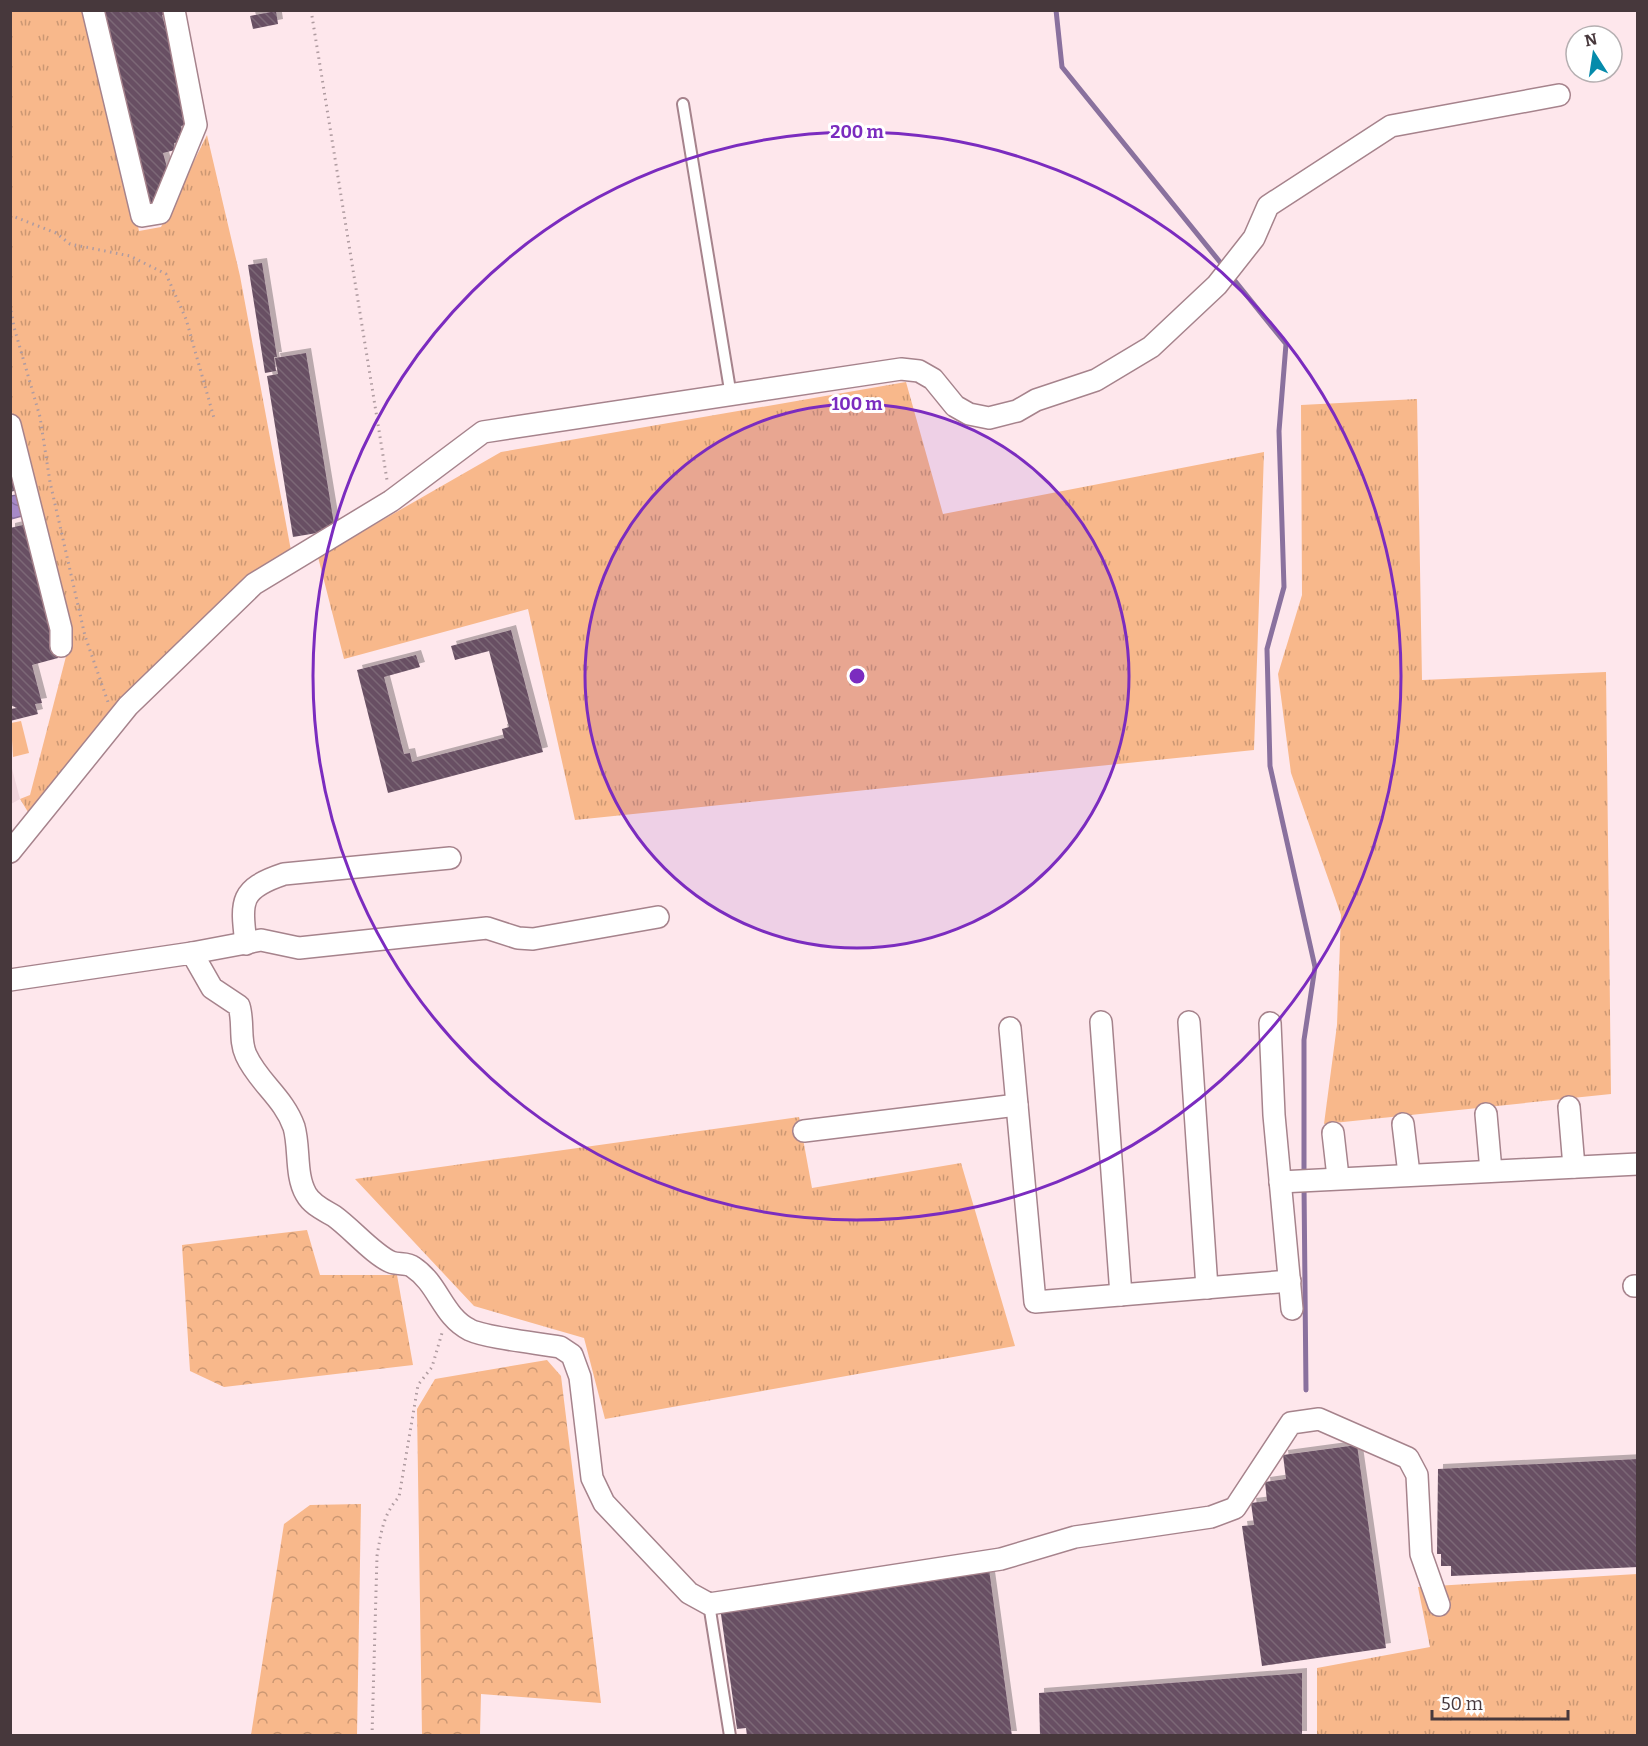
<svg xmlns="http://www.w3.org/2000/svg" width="1648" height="1746" font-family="Bitter,serif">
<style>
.built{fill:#f2d6dd}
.grass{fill:url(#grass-tufts)}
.forest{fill:url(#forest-crowns)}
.pitch{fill:#f8b88b}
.water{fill:url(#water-waves);stroke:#8a719e;stroke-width:1.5}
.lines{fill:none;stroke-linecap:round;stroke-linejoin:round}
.stream{stroke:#8a719e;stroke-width:5}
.building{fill:url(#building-back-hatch);filter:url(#shadow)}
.service-casing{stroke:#a6838c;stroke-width:14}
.minor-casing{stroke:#a6838c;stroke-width:24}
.path{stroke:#af9ba0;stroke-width:3;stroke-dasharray:1.5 4.5;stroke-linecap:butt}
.service{stroke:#fff;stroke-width:10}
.minor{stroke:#fff;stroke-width:21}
.ring{fill:none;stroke:#7b2cbf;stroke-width:3}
.centre{fill:#7b2cbf;stroke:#fff;stroke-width:3}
.ring-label{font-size:18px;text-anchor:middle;font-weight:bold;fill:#7b2cbf;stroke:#fff;stroke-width:6;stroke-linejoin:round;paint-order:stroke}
</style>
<defs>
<pattern id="grass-tufts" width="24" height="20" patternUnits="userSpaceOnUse" patternTransform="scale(1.5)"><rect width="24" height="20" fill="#f8b88b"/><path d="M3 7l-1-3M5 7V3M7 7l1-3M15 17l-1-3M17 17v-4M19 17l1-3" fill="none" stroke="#cb9773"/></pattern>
<pattern id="forest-crowns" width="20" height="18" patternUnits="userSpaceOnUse" patternTransform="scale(1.5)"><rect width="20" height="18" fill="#f8b88b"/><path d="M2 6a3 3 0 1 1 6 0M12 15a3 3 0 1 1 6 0" fill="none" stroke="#cb9773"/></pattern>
<pattern id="water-waves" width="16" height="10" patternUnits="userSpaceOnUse" patternTransform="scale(1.5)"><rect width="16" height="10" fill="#a689c8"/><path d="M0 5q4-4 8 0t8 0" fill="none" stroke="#8971a4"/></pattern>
<pattern id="building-back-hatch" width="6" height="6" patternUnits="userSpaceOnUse" patternTransform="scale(1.5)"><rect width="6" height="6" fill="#685063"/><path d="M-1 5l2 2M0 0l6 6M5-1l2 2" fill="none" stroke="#7b6776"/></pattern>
<filter id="shadow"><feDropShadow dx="5" dy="-5" stdDeviation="0" flood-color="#0004"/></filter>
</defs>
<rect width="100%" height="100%" fill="#fee7ec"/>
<path class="built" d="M10,761l10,38 -9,5h-1z"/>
<g class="grass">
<path d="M10,11h76l53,220 22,-4 46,-92 33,141 52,280 -174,153 -90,103 -8,-13 10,-4 40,-154 -59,-233z"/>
<path d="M906,382l37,132 321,-62 -10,298 -679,70 -47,-211 -184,50 -26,-102 183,-105z"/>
<path d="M1417,399l5,281 184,-8 5,422 -287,30 13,-99 4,-110 -50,-142 -13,-99 24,-79 -1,-190z"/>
<path d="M799,1117l13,71 149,-25 54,183 -410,73 -21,-81 -110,-32 -119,-127z"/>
<path d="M1637,1574v161h-320v-67l113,-21 -12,-60z"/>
</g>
<g class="forest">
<path d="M307,1230l13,45h77l16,90 -189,22 -34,-16 -8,-126z"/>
<path d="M547,1360l14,16 40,327 -120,-9 -1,41h-58l-5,-326 18,-30z"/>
<path d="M361,1504l-4,231h-106l33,-211 26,-19z"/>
</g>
<path class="pitch" d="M21,721l8,32 -16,4 -2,-34z"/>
<path class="water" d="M16,495l6,21 -11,3v-23z"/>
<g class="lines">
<g class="stream">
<path d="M1056,10l6,57 162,200"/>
<path d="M1231,276l55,68 -7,87 5,156 -17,62 3,117 45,201 -11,73v136"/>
<path d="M1304,1185l2,205"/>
</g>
</g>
<g class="building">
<path d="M98,10h67l2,4 -5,1 27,99 -7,1 3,10 -4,1 2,9 -5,1 2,6 -6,1 1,7 -12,3 5,18 -4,1 2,8 -4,1 2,13 -4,11 -12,3z"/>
<path d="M276,11l2,13 -25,5 -3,-13z"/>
<path d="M262,263l15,94h-3l2,14 -11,2 -17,-108z"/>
<path d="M306,353l29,177 -42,7 -26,-161 11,-2 -3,-16z"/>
<path d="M10,448l8,42 -8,2z"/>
<path d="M31,523l27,135 -26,7 10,38 -7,1 3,10 -28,7v-12l7,-1 -7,-3v-177z"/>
<path d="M511,630l32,122 -155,41 -31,-123 59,-15 4,12 -36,10 20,77 6,-1 2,9 92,-24 -2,-9 7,-2 -20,-76 -34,9 -4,-14z"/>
<path d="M1357,1445l29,203 -124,18 -20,-140 12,-1 -3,-22 16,-2 -2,-19 21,-3 -3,-24z"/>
<path d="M1638,1459v108l-187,9v-10h-10v-12h-4l1,-85z"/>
<path d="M989,1569l23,167h-265l-1,-8 -9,1 -17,-122z"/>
<path d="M1302,1673v63h-262l-1,-43z"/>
</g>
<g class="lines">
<defs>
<g id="service">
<path d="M683,104l48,292"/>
<path d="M709,1604l21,132"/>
</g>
<g id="minor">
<path d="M93,10l49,206 18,-3 36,-88 -22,-115"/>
<path d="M10,425l51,204v17"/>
<path d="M10,852l118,-146 126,-122 137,-83 92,-69 418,-63 18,2 14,8 22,27 14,8 20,4 28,-7 19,-11 60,-20 55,-33 66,-62 37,-47 14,-32 123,-80 168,-31"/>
<path d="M246,944c-5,-43 -7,-55 38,-70l166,-16"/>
<path d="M192,953l69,-13 38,8 188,-20 31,10 15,1 125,-22"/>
<path d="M10,980l182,-27 20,35 27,18c5,16 0,34 7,49 12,27 38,43 48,72 6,21 1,48 12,67 6,11 18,16 28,22 17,12 40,39 57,46 7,3 16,0 22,5 26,17 29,49 57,63 17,8 68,13 90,17l12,8 8,22 12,101 12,25 85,90 20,11 292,-45 74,-22 136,-20 24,-9 56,-85 28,-4 89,39 9,17 4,79 18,51"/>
<path d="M1101,1022l20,273"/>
<path d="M1189,1022l18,266"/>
<path d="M1270,1023l4,92 18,194"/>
<path d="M1010,1028l25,274 255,-21"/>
<path d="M1569,1107l5,60"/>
<path d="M1486,1114l5,57"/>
<path d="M1403,1124l6,50"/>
<path d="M804,1131l213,-26"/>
<path d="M1333,1133l5,44"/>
<path d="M1280,1182l358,-18"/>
<path d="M1634,1286h4"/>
</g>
</defs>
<use href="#service" class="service-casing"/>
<use href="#minor" class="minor-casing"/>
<g class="path">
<path d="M311,10l76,470"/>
<path d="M10,215l46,18 14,11 60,12 36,18 20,45 28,99"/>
<path d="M10,305l4,22 26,90 10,65 35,154 23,66"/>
<path d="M372,1736l5,-180c4,-23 6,-42 22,-59l19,-112 14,-18 10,-34"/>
</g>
<use href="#service" class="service"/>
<use href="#minor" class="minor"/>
</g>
<circle cx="857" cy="676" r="272" fill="#7b2cbf" fill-opacity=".12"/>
<g class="ring">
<circle cx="857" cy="676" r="272"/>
<circle cx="857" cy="676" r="544"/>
</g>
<circle cx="857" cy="676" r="9" class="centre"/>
<g class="ring-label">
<text x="857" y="138">200 m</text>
<text x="857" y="410">100 m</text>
</g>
<rect width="1648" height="1746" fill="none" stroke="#47383c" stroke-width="24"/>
<g transform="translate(1594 54) rotate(348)"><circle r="28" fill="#ffffff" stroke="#b5afb1" stroke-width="1.5"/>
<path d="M0-4.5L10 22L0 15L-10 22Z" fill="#058bab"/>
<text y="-9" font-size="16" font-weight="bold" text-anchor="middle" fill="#47383c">N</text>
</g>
<path d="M1432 1710v9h136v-9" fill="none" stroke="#47383c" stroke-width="3"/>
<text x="1441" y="1710" font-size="18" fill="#47383c" stroke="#ffffff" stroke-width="4.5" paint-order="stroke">50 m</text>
</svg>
